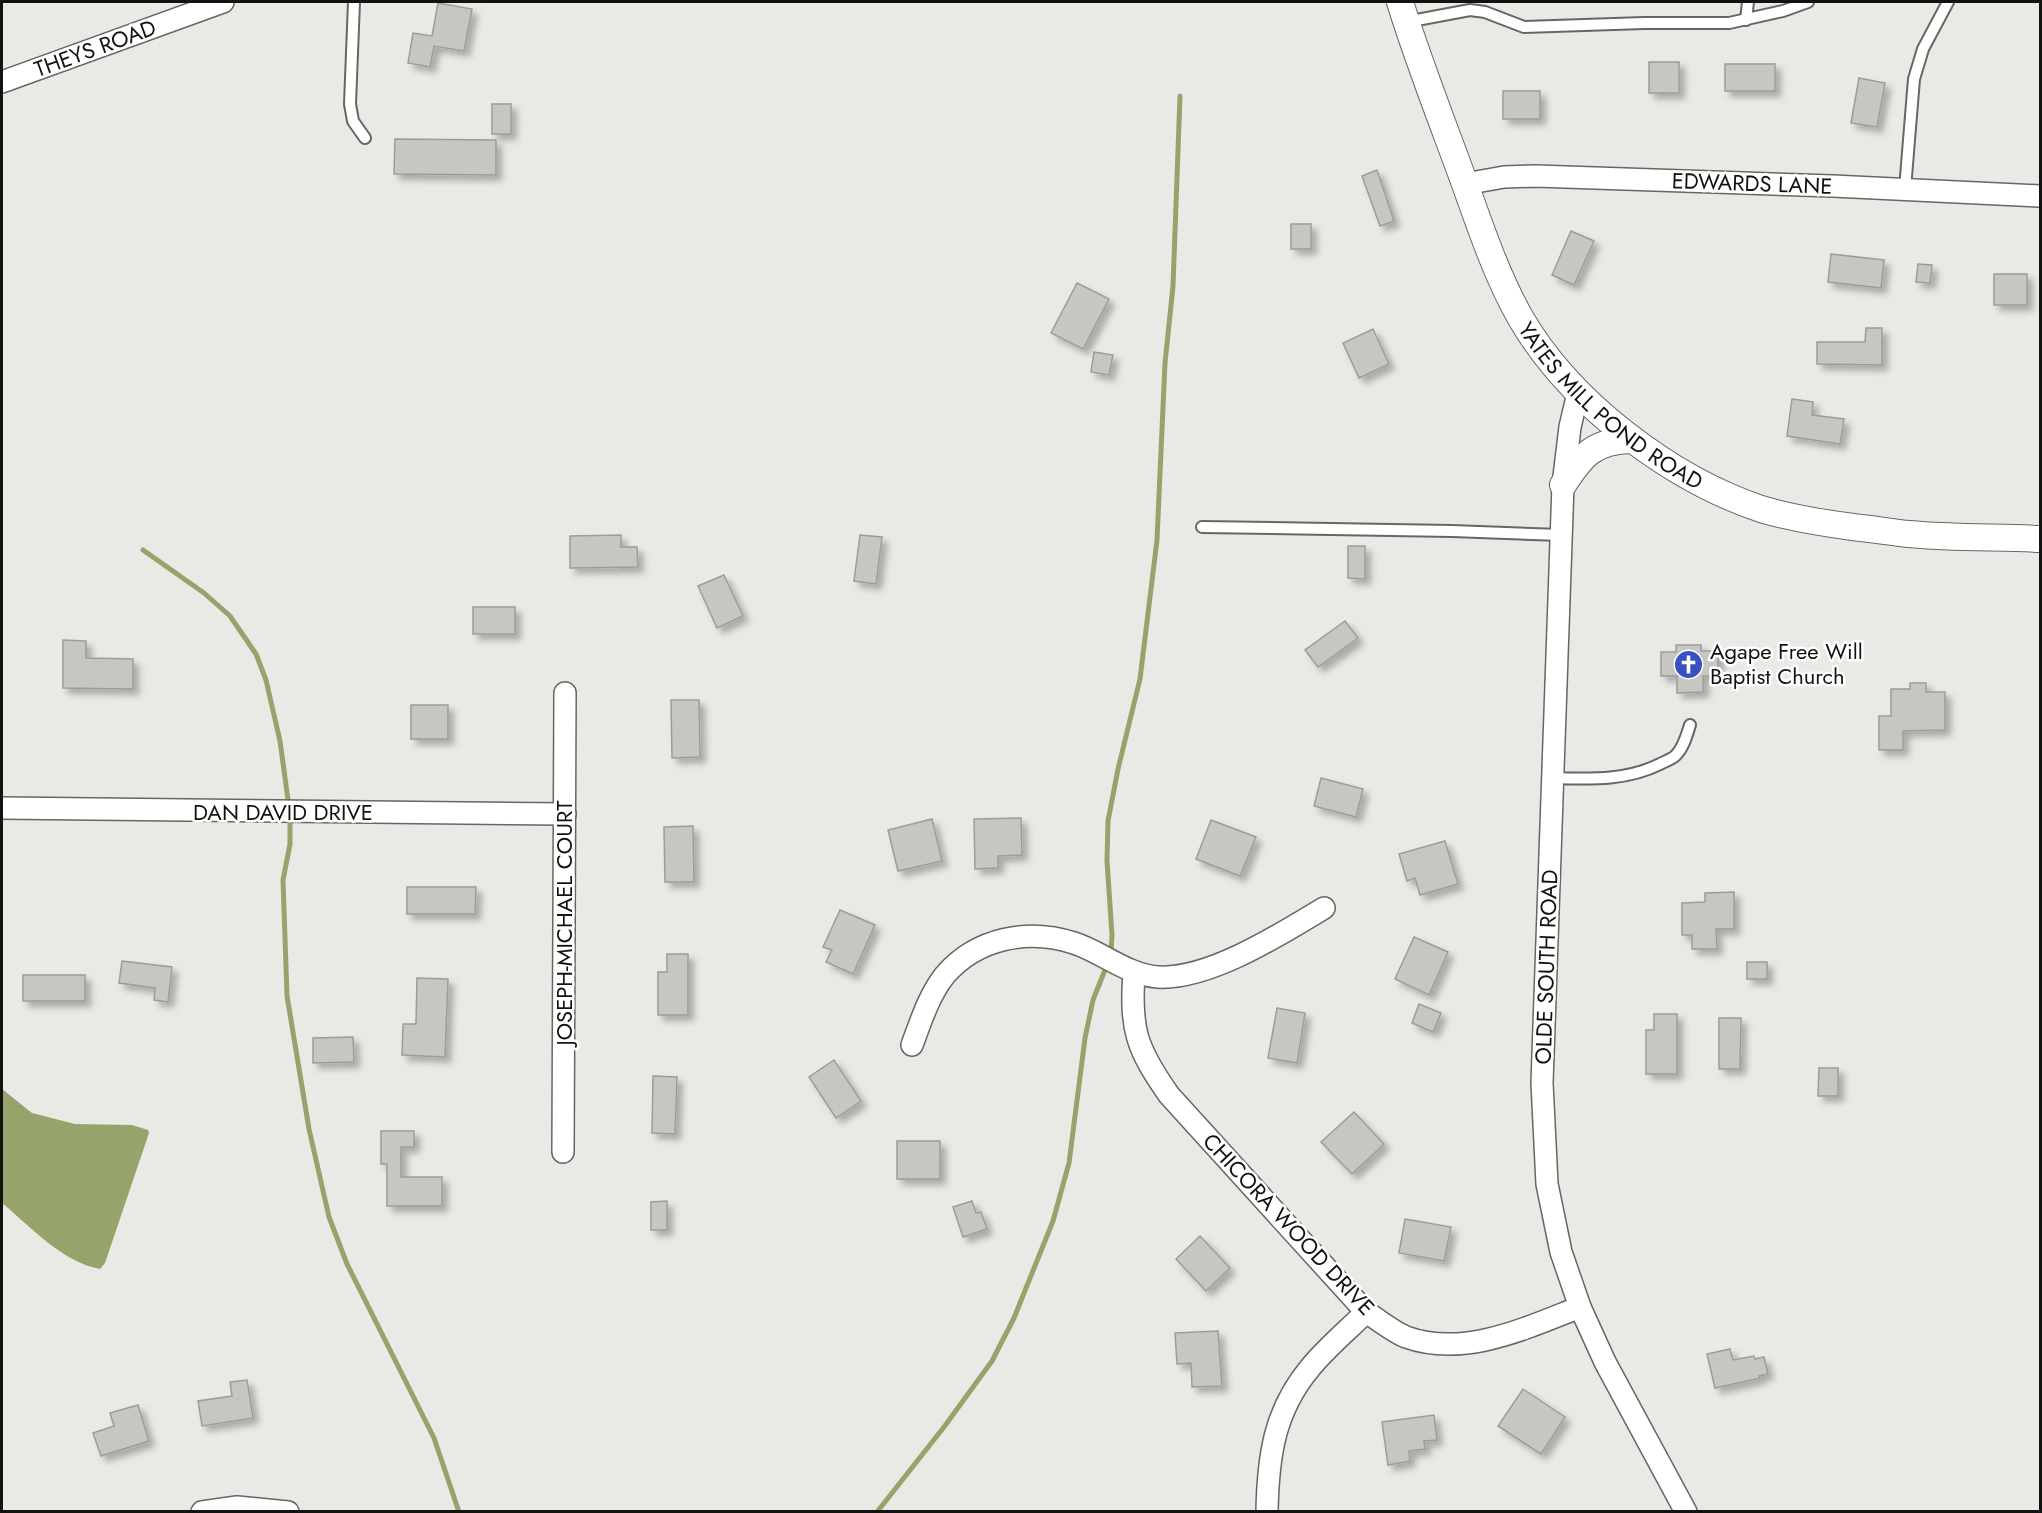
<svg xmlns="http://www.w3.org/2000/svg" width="2042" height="1513" font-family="Jost,sans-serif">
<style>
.water{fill:#96a46b}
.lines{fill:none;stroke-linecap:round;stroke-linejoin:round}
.stream{stroke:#96a46b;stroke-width:5}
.building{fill:#c6c7c2;stroke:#9c9d99;stroke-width:1.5;filter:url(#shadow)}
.service-casing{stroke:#666763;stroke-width:14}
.minor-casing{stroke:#666763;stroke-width:24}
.tertiary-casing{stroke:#666763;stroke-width:28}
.service{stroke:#fff;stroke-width:10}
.minor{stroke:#fff;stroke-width:21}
.tertiary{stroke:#fff;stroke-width:26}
.labels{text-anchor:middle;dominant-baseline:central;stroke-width:5;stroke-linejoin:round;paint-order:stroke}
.street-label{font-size:22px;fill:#121311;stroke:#fff}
.poi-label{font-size:22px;fill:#121311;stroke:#fff;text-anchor:start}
</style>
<defs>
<filter id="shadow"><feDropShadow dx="5.5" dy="5.5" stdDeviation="3" flood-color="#0004"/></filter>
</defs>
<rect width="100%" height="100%" fill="#e9eae6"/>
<path class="water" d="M2,1089l30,24 43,11 57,1 16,5 1,3 -44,130 -5,6c-38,-7 -69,-42 -98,-66z"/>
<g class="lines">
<g class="stream">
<path d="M143,550l61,43 26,23 26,38 10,26 14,61 9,66"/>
<path d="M290,817v27l-7,36 4,116 22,133 20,88 18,47 87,174 25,74"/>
<path d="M1111,953l1,-18 -5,-74 1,-40 10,-52 22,-90 17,-139 8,-177 8,-77 7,-190"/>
<path d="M877,1512l67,-85 48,-66 22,-43 39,-97 16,-58 16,-125 8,-38 14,-35"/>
</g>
</g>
<g class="building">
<path d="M438,3l34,6 -8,42 -30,-5 -4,21 -22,-4 5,-30 19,3z"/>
<rect x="1649" y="62" width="30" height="31"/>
<rect x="1725" y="64" width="50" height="27"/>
<path d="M1859,78l26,5 -8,44 -26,-4z"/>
<rect x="1503" y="91" width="37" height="28"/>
<rect x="492" y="104" width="19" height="30"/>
<path d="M395,139l101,1v35l-102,-1z"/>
<path d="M1377,170l17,51 -14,5 -18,-50z"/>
<rect x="1291" y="224" width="20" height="25"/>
<path d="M1571,231l23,10 -20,44 -22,-10z"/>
<path d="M1831,254l53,6 -3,28 -53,-6z"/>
<path d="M1918,264l14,1 -2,18 -14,-1z"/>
<rect x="1994" y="274" width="33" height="31"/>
<path d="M1077,283l32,16 -26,50 -32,-16z"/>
<path d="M1866,328h16v37l-65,-1v-22h48z"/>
<path d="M1373,329l16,35 -30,14 -16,-35z"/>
<path d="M1094,352l19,3 -4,20 -18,-3z"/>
<path d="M1792,399l21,3 -1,13 32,4 -4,25 -53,-8z"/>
<path d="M621,535v12h16l1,20 -68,1v-32z"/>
<path d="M860,535l22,2 -6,47 -22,-3z"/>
<path d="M1348,546h17v33l-17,-1z"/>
<path d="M724,575l19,41 -26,12 -19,-42z"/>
<rect x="473" y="607" width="42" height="27"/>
<path d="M1345,621l13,17 -40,29 -13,-17z"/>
<path d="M63,640l23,1v17l47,1v30l-70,-1z"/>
<path d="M1676,645h25v6h17v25h-15v16l-26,1v-17h-16v-24h15z"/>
<path d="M1910,683h16v9h19v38l-42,1v19h-24v-34h12v-27h19z"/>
<path d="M671,700h28l1,57 -28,1z"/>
<rect x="411" y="705" width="37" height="34"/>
<path d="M1321,778l42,11 -7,28 -42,-11z"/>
<path d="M1021,818l1,37 -24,1v12l-23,1 -1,-50z"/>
<path d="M932,819l10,42 -44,10 -10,-41z"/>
<path d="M1211,820l45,17 -16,39 -44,-17z"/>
<path d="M693,826l1,56h-29l-1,-55z"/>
<path d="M1445,841l13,43 -38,11 -5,-17 -8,3 -8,-27z"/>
<path d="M407,887h69l-1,27h-68z"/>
<path d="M1734,892v37h-18l1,20h-25v-14h-10v-32l23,-1v-9z"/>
<path d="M840,910l35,15 -22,49 -27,-12 6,-12 -9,-3z"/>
<path d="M1414,937l34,15 -19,43 -34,-16z"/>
<path d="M667,954h21v61h-30v-43h9z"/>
<path d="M122,961l50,6 -4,35 -14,-2 1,-12 -36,-5z"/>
<rect x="1747" y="962" width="20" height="17"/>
<rect x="23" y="975" width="62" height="26"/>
<path d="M417,978l31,1 -3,78 -43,-2 1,-31h13z"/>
<path d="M1419,1004l22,9 -8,19 -21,-9z"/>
<path d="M1277,1008l28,5 -8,50 -29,-5z"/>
<path d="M1654,1014h23v60h-31v-44h8z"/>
<path d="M1719,1018h22l-1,51h-21z"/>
<path d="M353,1037l1,25 -41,1v-25z"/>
<path d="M834,1060l27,41 -25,17 -27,-41z"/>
<path d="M1819,1068h19v28h-20z"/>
<path d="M653,1076l24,1 -2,57 -23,-1z"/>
<path d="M1354,1112l30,32 -32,30 -31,-32z"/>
<path d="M381,1131h33v16h-13v30h41v29h-55v-42h-6z"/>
<rect x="897" y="1141" width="43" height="38"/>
<path d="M667,1201v29h-16v-28z"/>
<path d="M972,1201l4,12 5,-1 6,17 -24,8 -10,-30z"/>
<path d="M1405,1219l46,8 -7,34 -45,-8z"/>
<path d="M1200,1236l30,32 -24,23 -30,-32z"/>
<path d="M1218,1331l4,55 -30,1 -1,-24 -14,1 -2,-31z"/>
<path d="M1730,1349l3,11 21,-4 1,3 9,-2 4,17 -9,2 1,2 -45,10 -8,-34z"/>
<path d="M247,1380l6,38 -51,8 -4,-25 34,-5 -2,-14z"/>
<path d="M1523,1389l42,28 -24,37 -43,-28z"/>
<path d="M138,1405l11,36 -48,15 -8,-23 21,-7 -4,-13z"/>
<path d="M1434,1415l3,25 -13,1 1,8 -16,2 1,10 -22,4 -6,-43z"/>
</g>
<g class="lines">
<defs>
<g id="service">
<path d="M354,2l-4,102 3,17 12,17"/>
<path d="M1746,20l2,-18"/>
<path d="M1406,22l64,-12 15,2 39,15 120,-4h85l54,-12 25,-9"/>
<path d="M1905,189l9,-110 9,-30 25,-47"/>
<path d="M1202,527l250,4 109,4"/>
<path d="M1553,778c37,1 73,3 107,-14 5,-3 13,-5 16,-9 8,-8 11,-21 14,-30"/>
</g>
<g id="minor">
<path d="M2,82l221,-80"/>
<path d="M1465,184l39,-7 32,-1 297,10 207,10"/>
<path d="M1578,393l-8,34 -7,58 -21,598 5,101 14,68 19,55 25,55 81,150"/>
<path d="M2,808l563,6"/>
<path d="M1134,972c-4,57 2,76 35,123l197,217c13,8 26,19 40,25 58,21 120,-9 174,-30"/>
<path d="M912,1045c9,-24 17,-50 33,-70 32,-37 83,-47 129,-32 28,9 53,32 84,34 51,3 123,-43 166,-69"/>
<path d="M563,1152l2,-459"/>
<path d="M202,1512l35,-5 51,5"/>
<path d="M1267,1512c1,-55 7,-101 43,-144 16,-20 38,-38 56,-56"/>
</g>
<g id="tertiary">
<path id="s1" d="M1400,2c17,55 38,109 58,163 19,51 35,104 62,152 49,85 149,161 241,192 30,9 62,14 92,18 19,2 38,5 56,7 43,4 88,3 131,5"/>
<path d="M1563,485c19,-30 31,-44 68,-45"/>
</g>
</defs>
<use href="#service" class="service-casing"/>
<use href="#minor" class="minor-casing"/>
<use href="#tertiary" class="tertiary-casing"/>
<use href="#service" class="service"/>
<use href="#minor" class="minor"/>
<use href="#tertiary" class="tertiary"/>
</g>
<defs>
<symbol id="church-disc" viewBox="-11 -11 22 22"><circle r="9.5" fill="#3850c2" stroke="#fff"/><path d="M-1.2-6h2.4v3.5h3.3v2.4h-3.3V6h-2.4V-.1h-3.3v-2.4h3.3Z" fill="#fff"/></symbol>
</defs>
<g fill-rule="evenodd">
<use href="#church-disc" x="1672" y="648" width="33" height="33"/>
</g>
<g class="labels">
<g class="street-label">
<text transform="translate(95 48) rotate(-20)">THEYS ROAD</text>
<text transform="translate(1752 183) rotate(2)">EDWARDS LANE</text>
<text stroke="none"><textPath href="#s1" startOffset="466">YATES MILL POND ROAD</textPath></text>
<text x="283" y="812">DAN DAVID DRIVE</text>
<text transform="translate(564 923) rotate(-90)">JOSEPH-MICHAEL COURT</text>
<text transform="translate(1546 967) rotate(-88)">OLDE SOUTH ROAD</text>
<text transform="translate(1289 1224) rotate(47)">CHICORA WOOD DRIVE</text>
</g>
<g class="poi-label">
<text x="1710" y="651">Agape Free Will<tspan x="1710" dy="25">Baptist Church</tspan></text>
</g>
</g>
<rect width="2042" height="1513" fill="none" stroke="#121311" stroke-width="6"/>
</svg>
